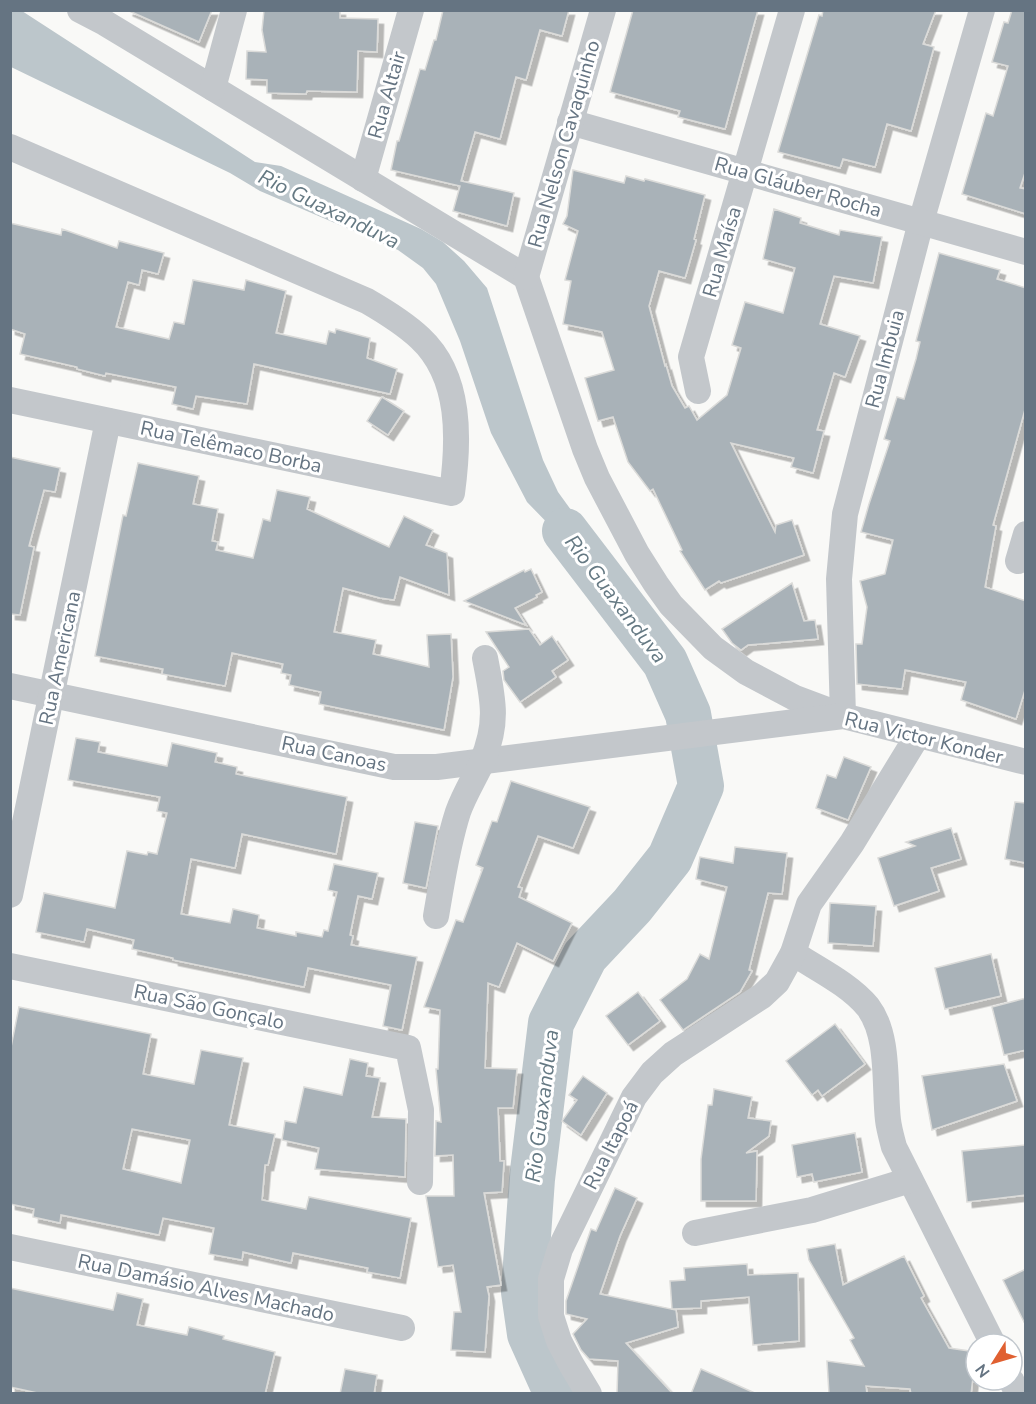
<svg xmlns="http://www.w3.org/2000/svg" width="1036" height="1404" font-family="'Nunito Sans',sans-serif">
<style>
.water{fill:#bcc6cb}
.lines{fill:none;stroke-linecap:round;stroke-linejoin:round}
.river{stroke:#bcc6cb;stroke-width:46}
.building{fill:#a9b2b8;stroke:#dbdbd9;stroke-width:1.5;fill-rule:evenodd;filter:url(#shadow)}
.street{stroke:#c3c7cb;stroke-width:26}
.labels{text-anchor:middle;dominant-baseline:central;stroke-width:6;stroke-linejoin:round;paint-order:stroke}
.street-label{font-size:20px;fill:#657482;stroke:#fff}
.water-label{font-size:21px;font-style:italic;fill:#657983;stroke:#fff}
</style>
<defs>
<filter id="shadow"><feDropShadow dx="5.5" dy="5.5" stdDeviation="0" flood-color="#0004"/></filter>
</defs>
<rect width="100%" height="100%" fill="#f9f9f7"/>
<path class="water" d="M11,10l11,1 233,151 26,4 140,63 22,13 21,19 23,27 56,172 15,32 63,87 46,52 37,75 -16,8 -35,-76 -20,-27 -106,-109 -36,-69 -31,-92 -24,-57 -13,-16 -25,-18 -138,-59 -30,-18 -219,-106z"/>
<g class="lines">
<path class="river" d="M557,1394l-27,-60 -6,-42 8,-113 19,-156 34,-67 47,-50 38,-48 31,-72 -13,-72 -23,-52 -100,-131"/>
</g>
<g class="building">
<path d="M127,10h85l-13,32z"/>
<path d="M264,10h76v8l38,1 -1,33 -19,-1 -1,41 -50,-1 -1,3 -39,-1v-13l-21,-1 1,-28 19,1 -4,-22z"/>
<path d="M443,10h126l-7,26 -22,-6 -14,50 -10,-3 -16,62 -25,-7 -7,24 -7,25 53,12 -7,33 -54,-15 7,-25 -69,-16 6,-29h2l21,-72 5,1 9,-30h2z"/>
<path d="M633,10h125l-33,119 -47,-12 2,-6 -70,-19z"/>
<path d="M823,10h113l-13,34 11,3 -23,84 -24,-7 -12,43 -32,-8 -3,9 -62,-16 41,-137 3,1z"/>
<path d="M1012,10h14v160l-6,18 6,1v25l-64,-20 24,-81 7,3 15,-50 -16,-4 12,-40 4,1z"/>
<path d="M573,170l51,13 2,-7 18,5 1,-2 60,16 -11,44 2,1 -11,38 -26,-7 -10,35 16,60 1,-1 6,21 13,22 4,-2 8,14 30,-25 14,-47 -9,-3 13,-43 38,11 12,-45 -32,-9 11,-50 27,9 -1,5 39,12 1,-5 42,7 -9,46 -39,-7 -14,48 40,12 -15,41 -11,-4 -17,57 7,1 -11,42 -22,-6 3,-9 -63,-15 44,89 1,-7 16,-5 12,35 -83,28 -2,-2 -14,9 -25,-39 2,-1 -29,-61 -3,2 -22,-29 -15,-45 -15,4 -13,-43 29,-8 -12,-38 -39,-8 8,-43 -6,-1 13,-49 -15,-7 4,-8z"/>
<path d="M10,223l51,12 1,-6 55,19 2,-7 45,12 -6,21 -16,-4 -3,15 -11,-3 -12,45 53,12 5,-17 10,2 9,-44 51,10 2,-10 40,11 -10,42 50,11 3,-13 6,2 1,-4 34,9 -3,20 30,11 -7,25 -136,-30 -7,40 -51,-8 -3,13 -21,-5 4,-17 -70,-14 -1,3 -28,-7v-2l-57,-13 5,-20 -15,-5z"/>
<path d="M939,253l61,17 -3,9 29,9v118l-33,119 3,1 -11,61 41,14v86l-10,32 -55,-19 5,-18 -61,-12 -3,19 -45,-5 -1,-40h6l5,-37 -7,-26 25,-7 8,-34 -32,-8 8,-28 21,-63 -6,-2 13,-42 7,2 12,-40 4,-17 -4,-1z"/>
<path d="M382,397l22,14 -16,24 -21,-14z"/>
<path d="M10,457l50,11 -5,24 -11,-2 -15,56 5,1 -14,68 -10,-1z"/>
<path d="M138,463l61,13 -6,28 25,5 -6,32 6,1 -2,8 37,8 10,-39 7,2 7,-31 33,7 -3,12 82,38 15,-31 29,14 -7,15 21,8 2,42 -49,-18 -6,23 -14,-2 -37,-10 -9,44 42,8 -3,14 56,13 -2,-32 24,-1 2,43 -9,53 -125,-26 2,-12 -32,-7 2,-10 -10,-2 2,-9 -51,-11 -7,33 -63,-12 1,-5 -68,-13 28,-141 3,1z"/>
<path d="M531,569l11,23 -6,3 1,2 -22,11 11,17 -62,-24 60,-31 1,2z"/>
<path d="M792,583l12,38 11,-1 3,19 -70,6 -7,5 -9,-7 -10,-14z"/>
<path d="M529,629l11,16 12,-9 16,24 -16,11 4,6 -36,25 -16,-22 -1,-9 6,-4 -23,-35z"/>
<path d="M76,738l24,4 -2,10 69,14 5,-23 45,10 -2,9 22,5 -1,7 111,23 -11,57 -94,-20 -7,34 -44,-9 -10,55 49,9 3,-14 26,6 -2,13 39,8v-4l26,5 2,-7 4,1 9,-39 -9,-2 6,-26 44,9 -6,26 -14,-3 -8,39 3,1 -2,9 66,12 -15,73 -19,-4 8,-41 -83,-17 -4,19 -131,-27v-2l-41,-9 2,-9 -47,-11 -3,13 -48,-10 8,-39 71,15 12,-57 20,4 1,-3 9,2 10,-41 -10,-2 3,-14 -92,-17z"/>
<path d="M844,757l27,10 -23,53 -32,-12 11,-33 9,3z"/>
<path d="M511,781l79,26 -17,41 -35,-12 -20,51 4,1 -3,9 53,26 -19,38 -36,-18 -18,44 -11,-4 -3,85 32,1 -4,39h-15l2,53h4l-2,31 -18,1 17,92 -14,2 2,9 -4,56 -34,-2 3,-38h7l-8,-47 -15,2 -12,-71h28l-1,-41 -18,1 1,-35 5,1 -5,-53h2l2,-59 -16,-3 32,-87 7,2 20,-54 -7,-3 16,-44 5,1z"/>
<path d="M1015,802l11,1v60l-21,-4z"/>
<path d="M415,822l23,4 -12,62 -23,-5z"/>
<path d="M951,828l10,31 -30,9 8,23 -45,15 -16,-48 37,-12 -9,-4z"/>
<path d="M735,847l52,6 -5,41 -14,-1 -19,77 3,1 -12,21 -57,38 -23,-30 27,-21 13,-25 9,5 18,-72 -31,-8 4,-22 33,6z"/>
<path d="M830,903l46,3 -3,40 -45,-3z"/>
<path d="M991,954l10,42 -56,13 -10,-41z"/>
<path d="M638,992l22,29 -32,24 -22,-29z"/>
<path d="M1026,998v52l-22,5 -12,-48z"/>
<path d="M19,1007l132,27 -8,40 51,10 7,-34 42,8 -14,67 46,9 -7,31h-3l-3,35 44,9 3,-12 102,21 -11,60 -33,-6 1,-4 -75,-15 -2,10 -48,-11 -1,8 -33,-6 5,-26 -51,-10 -4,17 -98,-20 -1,8 -27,-6 1,-8 -24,-5v-152zM132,1129l58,11 -9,43 -58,-14z"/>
<path d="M835,1024l30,40 -43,32 -4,-6 -6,5 -26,-34z"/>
<path d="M350,1059l18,4 -2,13 14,2 -8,39 34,2 -1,58 -90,-8 4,-21 -37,-8 3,-19 11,2 8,-36 38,8z"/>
<path d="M1004,1064l13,37 -85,29 -10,-54z"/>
<path d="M583,1076l24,17 -26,42 -19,-14 15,-21 -8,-5z"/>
<path d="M714,1089l38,8 -4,21 23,3 -2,15 -23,17 11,-2 -1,50h-55v-42l7,-54h4z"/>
<path d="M855,1133l7,39 -48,10 -2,-8 -15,3 -5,-32z"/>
<path d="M1026,1145v50l-59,7 -5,-51z"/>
<path d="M615,1188l22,10 -17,38 -20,58 76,16 2,17 -52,16 47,51h-56l1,-33 -29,-2 -8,-9 -8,-16 14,-15 -21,-5v-13l25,-72 5,2z"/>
<path d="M835,1244l8,41 61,-29 20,40 -3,2 28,50 27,4 -5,42h-60l-1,-5 -44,-3 1,8h-38l-2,-33 37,5 -14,-26 4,-2 -45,-78 -2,-11z"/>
<path d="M747,1264l1,11 50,-2 1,68 -46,4 -4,-48 -48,4v7l-29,1 -2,-28 15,-1 -1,-12z"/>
<path d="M1026,1269v57l-23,-46z"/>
<path d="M10,1288l103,22 4,-17 26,6 -6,26 50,10 2,-8 35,9 -1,3 52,13 -10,42h-223l-32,-7z"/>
<path d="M345,1369l32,6 -3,19h-34z"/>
<path d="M701,1369l56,25h-66z"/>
</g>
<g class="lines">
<g class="street">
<path d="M80,10l25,13 421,254 59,172 12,29 40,76 19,30 15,21 42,43 33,24 49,26 48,18 -4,-137 6,-65 76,-292 61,-212"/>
<path d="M213,88l21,-78"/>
<path d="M570,122l456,130"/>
<path d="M10,147l357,154c19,11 37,22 53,37 42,39 39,103 32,155l-442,-93"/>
<path d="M363,179l48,-169"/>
<path d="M526,277l77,-267"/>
<path d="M698,391l-7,-34 101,-347"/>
<path d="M1018,561l8,-27"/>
<path d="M10,686l384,81h43l406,-51 183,46"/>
<path d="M10,895l98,-474"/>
<path d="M436,916c6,-34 11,-70 22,-104 6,-17 16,-33 24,-50 17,-40 11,-63 3,-104"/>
<path d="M793,953c24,16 56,31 75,54 22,29 16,79 20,113 1,9 4,19 6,27l99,197"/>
<path d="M10,966l398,82 13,62 -1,72"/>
<path d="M695,1233l117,-23 98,-30"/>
<path d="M10,1247l392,81"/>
<path d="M1011,1380l7,14"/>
<path d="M589,1394l-18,-30 -12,-23 -8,-25v-37l9,-30 74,-152 18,-24 21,-19 89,-58 15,-14 16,-29 16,-49 43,-61 66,-108"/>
</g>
</g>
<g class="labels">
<g class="street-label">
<text transform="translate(387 95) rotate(-74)">Rua Altair</text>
<text transform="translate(564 144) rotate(-74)">Rua Nelson Cavaquinho</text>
<text transform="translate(798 187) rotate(16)">Rua Gláuber Rocha</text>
<text transform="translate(722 252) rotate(-74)">Rua Maísa</text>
<text transform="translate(885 359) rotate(-75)">Rua Imbuia</text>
<text transform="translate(231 447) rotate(12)">Rua Telêmaco Borba</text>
<text transform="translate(60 658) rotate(-78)">Rua Americana</text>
<text transform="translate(924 738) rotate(14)">Rua Victor Konder</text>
<text transform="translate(334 754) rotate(12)">Rua Canoas</text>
<text transform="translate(209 1007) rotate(12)">Rua São Gonçalo</text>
<text transform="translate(611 1145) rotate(-63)">Rua Itapoá</text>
<text transform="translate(206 1288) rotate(12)">Rua Damásio Alves Machado</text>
</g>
<g class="water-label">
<text transform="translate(329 209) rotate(26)">Rio Guaxanduva</text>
<text transform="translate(616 599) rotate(53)">Rio Guaxanduva</text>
<text transform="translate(542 1106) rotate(-83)">Rio Guaxanduva</text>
</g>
</g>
<rect width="1036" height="1404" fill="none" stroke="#657482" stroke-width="24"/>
<g transform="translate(994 1362) rotate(233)"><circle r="28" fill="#ffffff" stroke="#c1c7cd" stroke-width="1.5"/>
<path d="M0-4.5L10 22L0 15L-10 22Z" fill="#e06031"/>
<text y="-9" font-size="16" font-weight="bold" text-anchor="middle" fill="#657482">N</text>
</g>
</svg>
